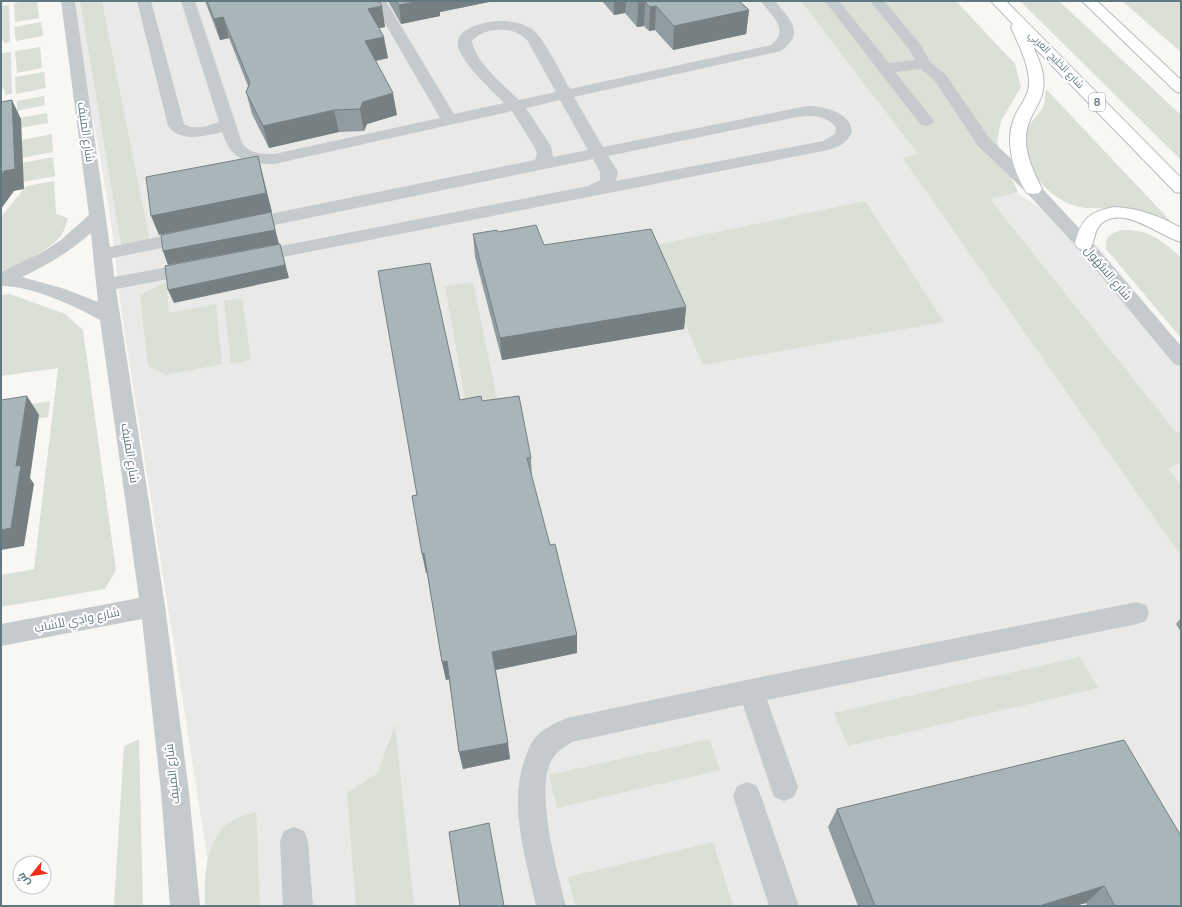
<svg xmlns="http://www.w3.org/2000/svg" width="1182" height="907" font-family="'Nunito Sans',Cairo,sans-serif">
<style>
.built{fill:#e9e9e8}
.green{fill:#dae0d5}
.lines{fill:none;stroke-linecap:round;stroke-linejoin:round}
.highway-casing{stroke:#b7bcbe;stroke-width:2}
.minor{fill:#c5cacd;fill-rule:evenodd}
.highway{fill:#fff;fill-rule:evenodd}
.wall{fill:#909c9f}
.shaded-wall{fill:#767f82}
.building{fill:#a8b5b9;stroke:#767f82}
.labels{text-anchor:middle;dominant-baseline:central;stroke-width:4;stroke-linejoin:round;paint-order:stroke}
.far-street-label{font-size:10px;fill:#607882;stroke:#fff}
.shield{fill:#fff;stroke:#90a0a8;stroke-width:1}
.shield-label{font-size:11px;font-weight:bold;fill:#607882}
.street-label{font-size:12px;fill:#607882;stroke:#fff}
</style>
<rect width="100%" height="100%" fill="#f8f7f4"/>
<path class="built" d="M75,1h811l106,120 19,68 87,58 83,99v560h-966l-93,-590 -11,-95 -15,-88 -10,-42z"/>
<g class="green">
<path d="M28,1h9l2,17 -24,4 -1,-19z"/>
<path d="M80,1h22l48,242 -28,6z"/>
<path d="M801,1h155l59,63 6,23 -20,34 -5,26 22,45 -28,7 186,234 5,-2v32l-13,5 13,18v70l-278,-398 15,-4z"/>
<path d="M1020,1h39l122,114v45z"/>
<path d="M1122,1h59v51z"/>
<path d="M9,5l1,37 -6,1 -1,-4 -2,-1v-32z"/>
<path d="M41,22l2,14 -27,5 -2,-14z"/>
<path d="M40,47l2,21 -25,5 -2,-22z"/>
<path d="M11,52l1,42 -7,1v-5l-4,-2v-35z"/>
<path d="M44,72l2,16 -30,6 -1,-17z"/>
<path d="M1046,89l131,139c-22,-6 -45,-14 -67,-19 -11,-2 -21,1 -34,-3 -26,-7 -52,-36 -51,-65 2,-19 10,-20 18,-34 2,-5 2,-13 3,-18z"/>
<path d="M44,96l1,9 -28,6v-10z"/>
<path d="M47,113l1,10 -29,5v-10z"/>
<path d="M52,134l1,18 -31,6 -1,-18z"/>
<path d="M53,157l2,19 -32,6 -1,-19z"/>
<path d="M54,181l2,33 12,4c-2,6 -4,15 -9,20 -15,15 -38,27 -58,33v-54l25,-31z"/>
<path d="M865,201l79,121 -241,43 -52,-119z"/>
<path d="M1122,230c27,-1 40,10 59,28v80l-75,-89c-2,-12 5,-16 16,-19z"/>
<path d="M166,282l3,31 47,-9 6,60 -56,11 -18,-9 -8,-71z"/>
<path d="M473,282l24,117 -31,5 -21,-118z"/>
<path d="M10,294l55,20 18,16 33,240 -11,19 -104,18v-32l33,-6 24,-201 -57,8v-81z"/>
<path d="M242,298l9,62 -20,4 -7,-63z"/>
<path d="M50,401l-2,16 -47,7v-15z"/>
<path d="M1080,657l18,31 -250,58 -14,-33z"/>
<path d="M395,724l19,182h-58l-9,-113 31,-20z"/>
<path d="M139,739l4,167h-29l10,-160z"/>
<path d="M709,739l11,31 -163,38 -8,-33z"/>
<path d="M256,812l4,94h-55c-1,-30 0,-71 30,-87 6,-3 15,-5 21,-7z"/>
<path d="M713,842l20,64h-158l-7,-29z"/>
</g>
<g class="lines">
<defs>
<g id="highway">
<path d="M991,1h15l175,177v15l-6,-1 -142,-146c9,20 16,38 5,58 -6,11 -11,20 -12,32 -1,19 8,36 16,53l-3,4 -6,1 -6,-1c-14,-21 -23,-53 -12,-77 5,-11 14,-20 14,-33 0,-20 -11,-39 -18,-56l2,-3z"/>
<path d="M1082,1h15l84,79v13l-6,-2z"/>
<path d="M1114,207c24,1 46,9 67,21v14c-22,-6 -59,-39 -81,-17 -6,6 -5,16 -10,23l-6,2 -6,-2 -3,-4c6,-25 14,-32 39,-37z"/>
</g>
</defs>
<use href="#highway" class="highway-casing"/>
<g class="minor">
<path d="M61,1h14l35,246 82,-17 6,2 3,4 -3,4 -6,2 -80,16 2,19 81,-15 7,2 2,4 -2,4 -7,2 -79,15 49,317 24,186 11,114h-30l-9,-114 -19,-173 -141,27v-22l138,-26 -39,-278c-27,-15 -68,-34 -99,-34v-14l40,-19 20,-13 28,-25zM91,233l7,69 -33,-13 -43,-12c27,-13 46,-24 69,-44z"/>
<path d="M137,1h14l33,123c10,7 24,2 35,-2l-38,-121h14l47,142c8,11 19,11 32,11l166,-36 -68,-117h14l68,113 50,-11c-12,-13 -42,-39 -46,-57 -4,-19 32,-26 45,-25 10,0 21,3 29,8 13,10 29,45 38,60l201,-44c20,-16 0,-29 -10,-44h14c15,19 31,31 6,50l-207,46 29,50 204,-41c16,0 44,6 45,26 -5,11 -13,15 -24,18l-576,113 -7,-2 -2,-4 2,-4 343,-67 12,-6v-8l-7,-13 -348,72 -6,-2 -3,-4 3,-4 6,-2 290,-59 2,-6 -2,-6 -23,-37 -238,53c-28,0 -43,-4 -52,-32 -17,4 -42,11 -54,-6zM495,30c13,-1 23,1 32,10l29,52 -37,8c-15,-15 -44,-38 -47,-59 6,-7 14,-10 23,-11zM560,100l28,50 -35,7 -2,-11 -25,-38zM810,116c10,0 20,3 26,12l-1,6 -12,7 -207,40 2,-9 -10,-16 189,-39z"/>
<path d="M825,1h14l50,62 26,-3 -6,-11 -39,-48h14l37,44 9,17 16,13 44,64 49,46 51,55 91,106v20l-7,-2 -96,-116 -51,-55 -49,-47 -43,-65 -14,-12 -26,3 39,49 -2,3 -6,2 -6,-2z"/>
<path d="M1137,602l9,3 3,8 -3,8 -9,3 -370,76 31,87 -4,10 -10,4 -10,-4 -31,-92 -171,37c-7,5 -15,9 -19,16 -20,28 5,116 13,148h-30c-10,-48 -29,-103 -10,-150 2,-6 4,-12 8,-17 8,-10 21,-16 33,-21l184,-39z"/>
<path d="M747,782l10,4 4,10 38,110h-30l-36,-110 4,-10z"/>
<path d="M294,827l10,4 4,10 5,65h-30l-3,-65 4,-10z"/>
</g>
<use href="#highway" class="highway"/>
</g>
<g class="wall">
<path d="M205,1h174l6,26 -6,1 9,30 -12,3 21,54 -30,9 -3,7 -25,1 -70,16 -17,-34 -6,-22 2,-6 -19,-48 -9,2z"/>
<path d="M388,1h106l-54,11v4l-39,8z"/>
<path d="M602,1h137l10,9 -3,24 -73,16 -18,-20 -6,1 -5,-5 -7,1 -12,-14 -11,2z"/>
<path d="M498,232l46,13 142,62 -2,22 -182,31 -27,-103 -2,-23z"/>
<path d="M460,400l22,1 49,57 1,20 45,175 -81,17 14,89 -47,10 -4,-17 -10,-73 -3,1 -4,-18 -15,-89h-1l-9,-78z"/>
<path d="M1181,618v14l-5,-8z"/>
<path d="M837,809l344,97h-94l-1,-3 -12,3h-216l-30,-79z"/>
</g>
<g class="shaded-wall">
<path d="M420,1h74l-54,11v4l-39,8 -2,-19z"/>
<path d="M614,1h12l-1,12 -11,2z"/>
<path d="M645,2l-1,24 -7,1 1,-24z"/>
<path d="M382,6l3,21 -14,3 -3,-21z"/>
<path d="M656,6l-1,24 -6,1 1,-24z"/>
<path d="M749,10l-3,24 -73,16 1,-24z"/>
<path d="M223,17l6,21 -9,2 -6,-21z"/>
<path d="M384,37l4,21 -19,4 -4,-21z"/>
<path d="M393,93l4,22 -30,9 -3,7 -4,-22 3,-7z"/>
<path d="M12,100l9,19 3,70 -10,2 -13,18v-33z"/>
<path d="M334,110l5,22 -70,16 -6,-22z"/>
<path d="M258,156l14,56 -113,23 -8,-19z"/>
<path d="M271,212l8,32 -111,21 -5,-14z"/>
<path d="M280,244l9,34 -115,25 -6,-13z"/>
<path d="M686,307l-2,22 -182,31 -2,-22z"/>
<path d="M27,396l12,19 -9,63 4,6 -10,62 -23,4v-20l15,-64z"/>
<path d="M424,553l4,20h-2l-4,-19z"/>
<path d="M577,635v18l-82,17 -3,-18z"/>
<path d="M447,661l3,18 -4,1 -4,-18z"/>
<path d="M508,743l2,16 -47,10 -4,-17z"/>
<path d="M1104,886l-18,17 -12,3h-35z"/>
</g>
<g class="building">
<path d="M207,1h172l3,5 -14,3 16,28 -19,4 28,52 -30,9 -3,7 -26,1 -71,16 -17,-34 4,-9 -27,-66 -9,2z"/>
<path d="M396,1h24l-21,4z"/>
<path d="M636,1h103l10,9 -75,16 -18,-20 -6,1 -5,-5 -7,1z"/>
<path d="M12,100l3,69 -11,2 -3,5v-74z"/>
<path d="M258,156l8,37 -115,23 -5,-39z"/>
<path d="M271,212l4,18 -112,21 -2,-16z"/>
<path d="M536,225l8,20 107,-16 35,78 -186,31 -27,-104 24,-4 1,2z"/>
<path d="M280,244l5,21 -117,25 -3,-24z"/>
<path d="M430,263l30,137 21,-4 1,5 37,-5 12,62h-4l23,87 5,-1 22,91 -85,17 16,91 -49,9 -12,-91 -5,1 -18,-109 -2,1 -10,-58 5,-1 -39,-224z"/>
<path d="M27,396l-11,70 5,-1 -10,63 -10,2v-130z"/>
<path d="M1124,740l57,96v70h-66l-11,-20 -65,20h-164l-38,-97z"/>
<path d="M489,823l15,83h-44l-11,-74z"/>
</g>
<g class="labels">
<g class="far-street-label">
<text transform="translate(1056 60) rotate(46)">شارع الخَلِيج العَربِي</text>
</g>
<rect class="shield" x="1089" y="93" width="16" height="18" rx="3"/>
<g class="shield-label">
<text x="1097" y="102">8</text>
</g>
<g class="street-label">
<text transform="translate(86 132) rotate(82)">شارع المنيف</text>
<text transform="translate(1108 273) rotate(50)">شارع السُّهُول</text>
<text transform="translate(130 453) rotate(81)">شارع المنيف</text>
<text transform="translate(77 620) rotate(-11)">شارع وادِي لأشاب</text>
<text transform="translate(172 774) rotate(-96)">شارع المنيف</text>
</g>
</g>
<rect width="1182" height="907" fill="none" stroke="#607882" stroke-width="4"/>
<g transform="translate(32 875) rotate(240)"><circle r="19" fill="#ffffff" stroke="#bfc9cd"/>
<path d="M0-3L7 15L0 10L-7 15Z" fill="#f32e19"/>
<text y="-6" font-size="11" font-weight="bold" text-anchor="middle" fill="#607882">ش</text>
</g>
</svg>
